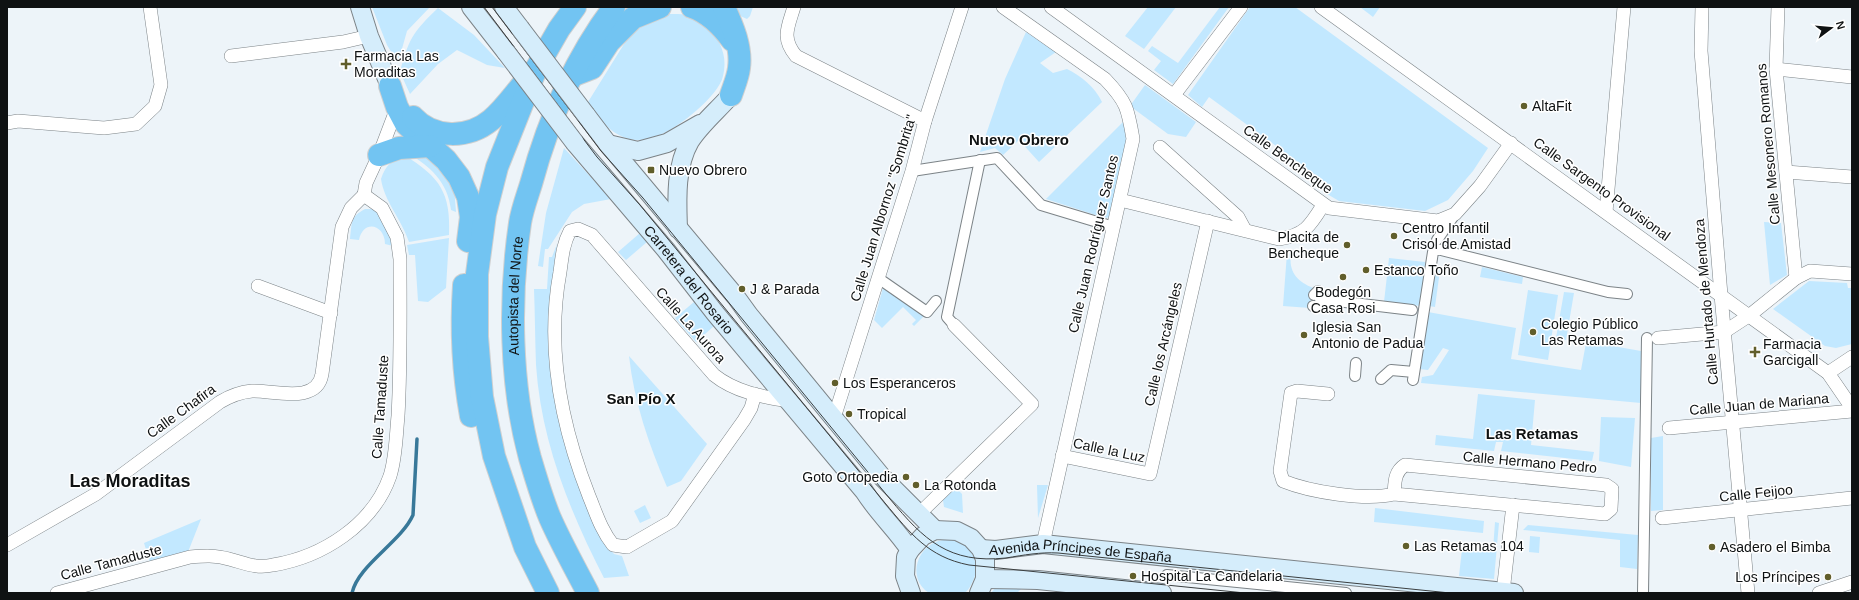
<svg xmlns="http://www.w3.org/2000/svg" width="1859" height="600" font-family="Helvetica,sans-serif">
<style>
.green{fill:#c2e8ff}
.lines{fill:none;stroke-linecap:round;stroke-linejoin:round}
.stream{stroke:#387899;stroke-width:3.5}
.pedestrian-casing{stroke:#7c8387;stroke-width:12}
.minor-casing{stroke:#7c8387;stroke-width:14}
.secondary-casing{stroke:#7c8387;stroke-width:20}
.motorway-casing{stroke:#cfd0d0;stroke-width:24}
.pedestrian{stroke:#fff;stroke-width:10}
.minor{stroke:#fff;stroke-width:13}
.secondary{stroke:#d5edfb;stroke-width:18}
.motorway{stroke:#72c4f2;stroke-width:22}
.tram{stroke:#3b3f40;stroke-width:1}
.secondary-bridge-casing{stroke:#7c8387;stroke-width:20;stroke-linecap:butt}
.secondary-bridge{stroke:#d5edfb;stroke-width:18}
.poi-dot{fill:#615e2b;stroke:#fff;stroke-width:1.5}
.labels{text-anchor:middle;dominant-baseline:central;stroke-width:3;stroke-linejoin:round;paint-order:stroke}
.poi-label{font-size:14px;fill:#0f1213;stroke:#fff;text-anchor:start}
.street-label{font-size:14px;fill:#0f1213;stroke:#fff}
.neighbourhood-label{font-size:15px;font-weight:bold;fill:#0f1213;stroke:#fff}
.district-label{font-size:18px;font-weight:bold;fill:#0f1213;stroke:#fff}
</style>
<rect width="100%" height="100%" fill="#edf4f9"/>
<g class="green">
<path d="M372,7h58l-23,24 -9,32 -11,-18z"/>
<path d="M734,7h19l-3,9 -3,3 -9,-4z"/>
<path d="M1148,7h28l-32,42 -19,-13z"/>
<path d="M1220,7h9l-56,77 -19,-14 7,-9 -13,-10 4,-5 26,17z"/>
<path d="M1250,7h45l193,141 -15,23 -25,29 -23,11 -86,-10 -17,-10 6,-7 -119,-87 -7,10 -14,-12z"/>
<path d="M1360,7h20l-7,10z"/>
<path d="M438,8l36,27 31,33 -18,-3 -30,-15 -19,14 -28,30 -10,-22c9,-33 12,-39 38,-64z"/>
<path d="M670,14c23,0 30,1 44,20 9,13 13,26 9,42 -4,20 -47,54 -66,60 -13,5 -26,6 -38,-1 -13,-6 -24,-22 -31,-33l41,-66 24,-18z"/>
<path d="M1026,32l30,20 -16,11 13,10 14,-4c14,7 28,18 35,33l-63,60 -20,-22 -16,15 -8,-7 -15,4 25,-73z"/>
<path d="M1145,85l51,37 -10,15 -18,-3 -38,-28z"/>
<path d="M1125,120l1,25 -16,72 -5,1 -59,-19z"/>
<path d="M564,148l47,51 -27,5 -12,8 -24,37h-3l-2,18 -5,-1 8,-53z"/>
<path d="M406,152l23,4 25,30 2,26 -5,-2c-3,-28 -21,-44 -45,-58z"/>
<path d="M404,155c36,22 47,38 45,80l-40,7c-7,-22 -25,-41 -28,-63 4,-13 11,-19 23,-24z"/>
<path d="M365,209h12l4,3 12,34 -8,-2c0,-20 -22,-25 -26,-4l-9,-1c2,-16 0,-22 15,-30z"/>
<path d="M1764,222l17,1 6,52 -17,10z"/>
<path d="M640,233l7,9 -21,18 -8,-8z"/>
<path d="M449,238l-3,50 -18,14 -10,-1 -3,-46h-6l-2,-10z"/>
<path d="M557,244l-6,47v60l53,191 10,12 8,2 7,20 -25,2c-34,-66 -63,-137 -68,-213 -1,-26 -1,-51 -2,-76h13l2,-32h3z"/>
<path d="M1287,253l4,1c-3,19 8,29 25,35l-5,4 -1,15 -27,-2z"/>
<path d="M1389,258l36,4 -4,44 -37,-4z"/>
<path d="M1482,267l41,10 -1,7 -42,-7z"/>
<path d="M1435,269l5,1 -5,37 -6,-1z"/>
<path d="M1809,281l38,2 1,5h4v56l-16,4 -11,-2 -52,-37z"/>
<path d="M883,288l41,28 -10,10 -2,-2 4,-4 -13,-13 -21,21 -8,-8z"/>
<path d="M1528,290l30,5 -10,65 -30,-5z"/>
<path d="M1564,292l10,1 -8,47 -10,-2z"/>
<path d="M694,302l20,24 -18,16 -21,-24z"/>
<path d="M1428,312l88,16 -5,31 70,11 5,-27 4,2v-3l51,9v52l-220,-20 1,-6 11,-2 16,-25 -6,-2 -15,22 -9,-1z"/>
<path d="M629,356l78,88 -26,37 -14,6c-18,-42 -33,-85 -38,-131z"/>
<path d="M1478,394l57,6 -4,45 63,7 -2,9 -91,-10 2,-9h-7l-2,9 -59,-6 1,-10 37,4z"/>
<path d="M1601,417l34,1 -4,49 -32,-6z"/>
<path d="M1663,436v74l-12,1v-73z"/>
<path d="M1037,485h11l-10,33z"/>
<path d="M956,488l6,6 1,19 -19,-6 -1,-7z"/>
<path d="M645,505l6,13 -11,5 -6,-12z"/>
<path d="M1375,508l109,13 -1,12 -109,-11z"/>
<path d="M201,519l-13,33 -38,10 -6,-19z"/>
<path d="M1495,522l4,1 -5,56 -35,-3 3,-27 31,1z"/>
<path d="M1528,525l110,10 -1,34 -17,-2v-27l-97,-10z"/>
<path d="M1530,536l10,1 -1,16 -10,-1z"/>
<path d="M943,540c4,0 9,-1 12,0 19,5 26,28 17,43 -2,4 -4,8 -8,10 -7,2 -27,0 -35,0 -23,-15 -12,-49 14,-53z"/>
<path d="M1025,585l-8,8h-26l6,-7z"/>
</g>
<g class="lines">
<path class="stream" d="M352,593c6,-28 49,-51 61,-78l4,-76"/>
<defs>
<g id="pedestrian">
<path d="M912,171l85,-13 44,47 73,22"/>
<path d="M1437,240l18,-26"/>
<path d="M878,278l49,34 9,-11"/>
<path d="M1314,295l4,-4 2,8 92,11"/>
<path d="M1313,306l17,1"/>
<path d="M954,325l-7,-8 33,-157"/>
<path d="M1355,376l1,-13"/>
<path d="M1381,379l10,-9 23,2"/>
<path d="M1413,380l20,-128 4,-3 171,43 19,2"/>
<path d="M1167,575l179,18"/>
<path d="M1643,593l4,-255"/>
</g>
<g id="minor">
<path d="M794,7c-6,20 -13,31 2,49l129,65"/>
<path d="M1003,7l102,72c22,23 23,30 28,60l-90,405"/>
<path d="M1051,7l278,201 109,13 17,-7 25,-28 31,-43"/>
<path d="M1321,7l507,366 24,35"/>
<path d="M1702,7l-1,44 20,244 27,298"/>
<path d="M1778,7l-2,62 20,209"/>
<path d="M231,56l112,-14 26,-6"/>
<path d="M1776,69l76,8"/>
<path d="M1174,95l67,-88"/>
<path d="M7,123l11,-2 86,7 32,-4 19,-18 6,-21 -11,-78"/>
<path d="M1160,147l78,70 7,13"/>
<path d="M1786,172l66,5"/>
<path d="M364,195l2,-12 13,-28 19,-50"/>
<path d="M1120,200l159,39c26,-4 31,-13 44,-34"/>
<path d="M1606,212l18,-205"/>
<path d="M258,286l73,27"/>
<path d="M1658,338l66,-6 26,-17 46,-37 14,-7 42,3"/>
<path d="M1828,373l24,-16"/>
<path d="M755,394l-4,14 -7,12 -72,101 -45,26 -14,-2c-12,-15 -17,-32 -24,-49 -28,-71 -43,-148 -29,-224 2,-15 3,-28 10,-41l8,-2 14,6 122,140c21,17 49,22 75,26"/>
<path d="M1328,394l-31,-3 -6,2 -11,78 3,10c27,11 83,20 111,13l211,20 6,-5 1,-20 -6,-4 -201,-20c-11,7 -10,18 -11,29"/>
<path d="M834,418l78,-247 13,-50 37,-114"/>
<path d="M1669,428l183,-17"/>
<path d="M1062,456l88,18 58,-253"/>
<path d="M919,514l113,-110 -78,-79"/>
<path d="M1662,518l190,-20"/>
<path d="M7,545l89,-51 124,-92c10,-6 21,-10 32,-11 21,-1 65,14 70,-17l20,-147 9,-19 13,-13"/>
<path d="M1503,592l10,-87"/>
<path d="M57,593l133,-36c13,-1 26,-2 39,2 16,4 27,10 44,6 49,-8 100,-40 117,-89 6,-19 6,-40 8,-60 3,-52 2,-104 2,-157l-3,-22 -15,-29 -18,-13"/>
<path d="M1819,593l33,-11"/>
</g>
<g id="secondary">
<path d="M360,7l9,29 21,50"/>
<path d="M471,7l35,45"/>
<path d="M504,7l16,21"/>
<path d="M586,115l22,29 128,153 13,18 133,162 53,53"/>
<path id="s1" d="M575,143l91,107 49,63 149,178c14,22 31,37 46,59"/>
<path d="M608,144l30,7 29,-8 33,-19"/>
<path d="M678,229c-1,-29 -3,-62 12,-88 11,-17 28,-31 41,-46"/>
<path id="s2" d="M981,549l15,1 47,-6 471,49"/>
<path d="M985,579l53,1 124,13"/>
<path d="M911,593l-6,-17 1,-19 4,-7 13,-14 12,-6 22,1 14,7 10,11 4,10v20l-6,14"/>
</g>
<g id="motorway">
<path d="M692,7c17,6 29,18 40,33"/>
<path d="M724,7c8,18 18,40 15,61 -1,9 -5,18 -8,27"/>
<path d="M574,75l18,-7 17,-26 24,-24 27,-11"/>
<path d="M390,86l7,21 9,17 40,36 13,17 9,20 3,20 -3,24"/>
<path d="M413,117c20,22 55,22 78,3 12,-10 22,-24 32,-36"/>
<path d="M379,155l20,-7 31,-2"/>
<path d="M464,285c-3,44 -1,87 7,131"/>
<path d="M548,593l-23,-46 -31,-91 -12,-59 -5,-60v-63l8,-60 12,-47 39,-98 23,-40 16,-22"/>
<path id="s3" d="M588,593c-13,-25 -27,-50 -38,-75 -8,-19 -14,-40 -20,-60 -20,-73 -21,-160 -10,-235 2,-13 7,-26 11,-39 17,-63 44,-125 83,-177"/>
</g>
</defs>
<use href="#pedestrian" class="pedestrian-casing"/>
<use href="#minor" class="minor-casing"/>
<use href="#secondary" class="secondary-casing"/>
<use href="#motorway" class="motorway-casing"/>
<use href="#pedestrian" class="pedestrian"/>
<use href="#minor" class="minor"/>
<use href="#secondary" class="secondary"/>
<use href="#motorway" class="motorway"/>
<g class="tram">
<path d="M484,7l113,150 43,48 245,298c25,30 43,54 84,62l276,28"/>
<path d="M492,7l109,144 42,47 247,301c34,41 59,65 116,59 18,-3 34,-6 52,-5l392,40"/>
</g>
<defs>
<g id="secondary-bridge">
<path d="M520,28l66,87"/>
<path d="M506,52l69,91"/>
</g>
</defs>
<use href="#secondary-bridge" class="secondary-bridge-casing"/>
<use href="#secondary-bridge" class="secondary-bridge"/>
</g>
<g class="poi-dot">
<path d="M344 58h4v4h4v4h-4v4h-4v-4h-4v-4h4z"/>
<circle cx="1524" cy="106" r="4"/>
<rect x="647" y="166" width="8" height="8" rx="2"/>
<circle cx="1394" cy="236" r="4"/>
<circle cx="1347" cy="245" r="4"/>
<circle cx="1366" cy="270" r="4"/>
<circle cx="1343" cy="277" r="4"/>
<circle cx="742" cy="289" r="4"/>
<circle cx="1533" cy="332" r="4"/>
<circle cx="1304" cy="335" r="4"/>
<path d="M1753 346h4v4h4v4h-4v4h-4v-4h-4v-4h4z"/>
<circle cx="835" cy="383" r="4"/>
<circle cx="849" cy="414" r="4"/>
<circle cx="906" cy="477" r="4"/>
<circle cx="916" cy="485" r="4"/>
<circle cx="1406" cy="546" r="4"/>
<circle cx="1712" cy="547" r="4"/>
<circle cx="1133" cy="576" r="4"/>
<circle cx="1828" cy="577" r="4"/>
</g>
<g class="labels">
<g class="poi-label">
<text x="354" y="56">Farmacia Las<tspan x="354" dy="16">Moraditas</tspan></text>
<text x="1532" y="106">AltaFit</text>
<text x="659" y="170">Nuevo Obrero</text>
<text x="1402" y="228">Centro Infantil<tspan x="1402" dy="16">Crisol de Amistad</tspan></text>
<text x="1339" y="237" text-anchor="end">Placita de<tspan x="1339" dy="16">Bencheque</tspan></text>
<text x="1374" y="270">Estanco Toño</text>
<text x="750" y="289">J &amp; Parada</text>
<text x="1343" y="292" text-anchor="middle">Bodegón<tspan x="1343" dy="16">Casa Rosi</tspan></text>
<text x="1541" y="324">Colegio Público<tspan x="1541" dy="16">Las Retamas</tspan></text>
<text x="1312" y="327">Iglesia San<tspan x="1312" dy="16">Antonio de Padua</tspan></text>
<text x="1763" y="344">Farmacia<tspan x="1763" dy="16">Garcigall</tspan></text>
<text x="843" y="383">Los Esperanceros</text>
<text x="857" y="414">Tropical</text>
<text x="898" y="477" text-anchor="end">Goto Ortopedia</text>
<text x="924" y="485">La Rotonda</text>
<text x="1414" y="546">Las Retamas 104</text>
<text x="1720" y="547">Asadero el Bimba</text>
<text x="1141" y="576">Hospital La Candelaria</text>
<text x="1820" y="577" text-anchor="end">Los Príncipes</text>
</g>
<g class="street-label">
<text transform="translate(1768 144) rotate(-95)">Calle Mesonero Romanos</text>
<text transform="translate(1288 159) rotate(36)">Calle Bencheque</text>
<text transform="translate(1602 189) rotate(36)">Calle Sargento Provisional</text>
<text transform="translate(883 208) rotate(-73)">Calle Juan Albornoz "Sombrita"</text>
<text transform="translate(1093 244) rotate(-77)">Calle Juan Rodríguez Santos</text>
<text stroke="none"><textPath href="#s1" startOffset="178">Carretera del Rosario</textPath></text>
<text stroke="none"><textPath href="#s3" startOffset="311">Autopista del Norte</textPath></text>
<text transform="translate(1706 302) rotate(-95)">Calle Hurtado de Mendoza</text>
<text transform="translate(691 325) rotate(48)">Calle La Aurora</text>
<text transform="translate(1163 344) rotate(-77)">Calle los Arcángeles</text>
<text transform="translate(1759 404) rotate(-5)">Calle Juan de Mariana</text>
<text transform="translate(380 407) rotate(-86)">Calle Tamaduste</text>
<text transform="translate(181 411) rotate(-36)">Calle Chafira</text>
<text transform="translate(1109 450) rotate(12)">Calle la Luz</text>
<text transform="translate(1530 462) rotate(5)">Calle Hermano Pedro</text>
<text transform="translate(1756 493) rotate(-6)">Calle Feijoo</text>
<text stroke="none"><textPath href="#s2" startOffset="100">Avenida Príncipes de España</textPath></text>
<text transform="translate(111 562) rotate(-15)">Calle Tamaduste</text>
</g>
<g class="neighbourhood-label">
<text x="1019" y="139">Nuevo Obrero</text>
<text x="641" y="398">San Pío X</text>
<text x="1532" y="433">Las Retamas</text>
</g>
<g class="district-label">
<text x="130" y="481">Las Moraditas</text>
</g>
</g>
<rect width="1859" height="600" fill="none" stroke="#0f1213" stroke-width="16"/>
<g transform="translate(1831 28) rotate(74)" stroke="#ffffff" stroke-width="3" paint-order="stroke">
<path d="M0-3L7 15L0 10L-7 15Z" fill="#0f1213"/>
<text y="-6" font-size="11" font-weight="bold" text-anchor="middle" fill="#0f1213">N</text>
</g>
</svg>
